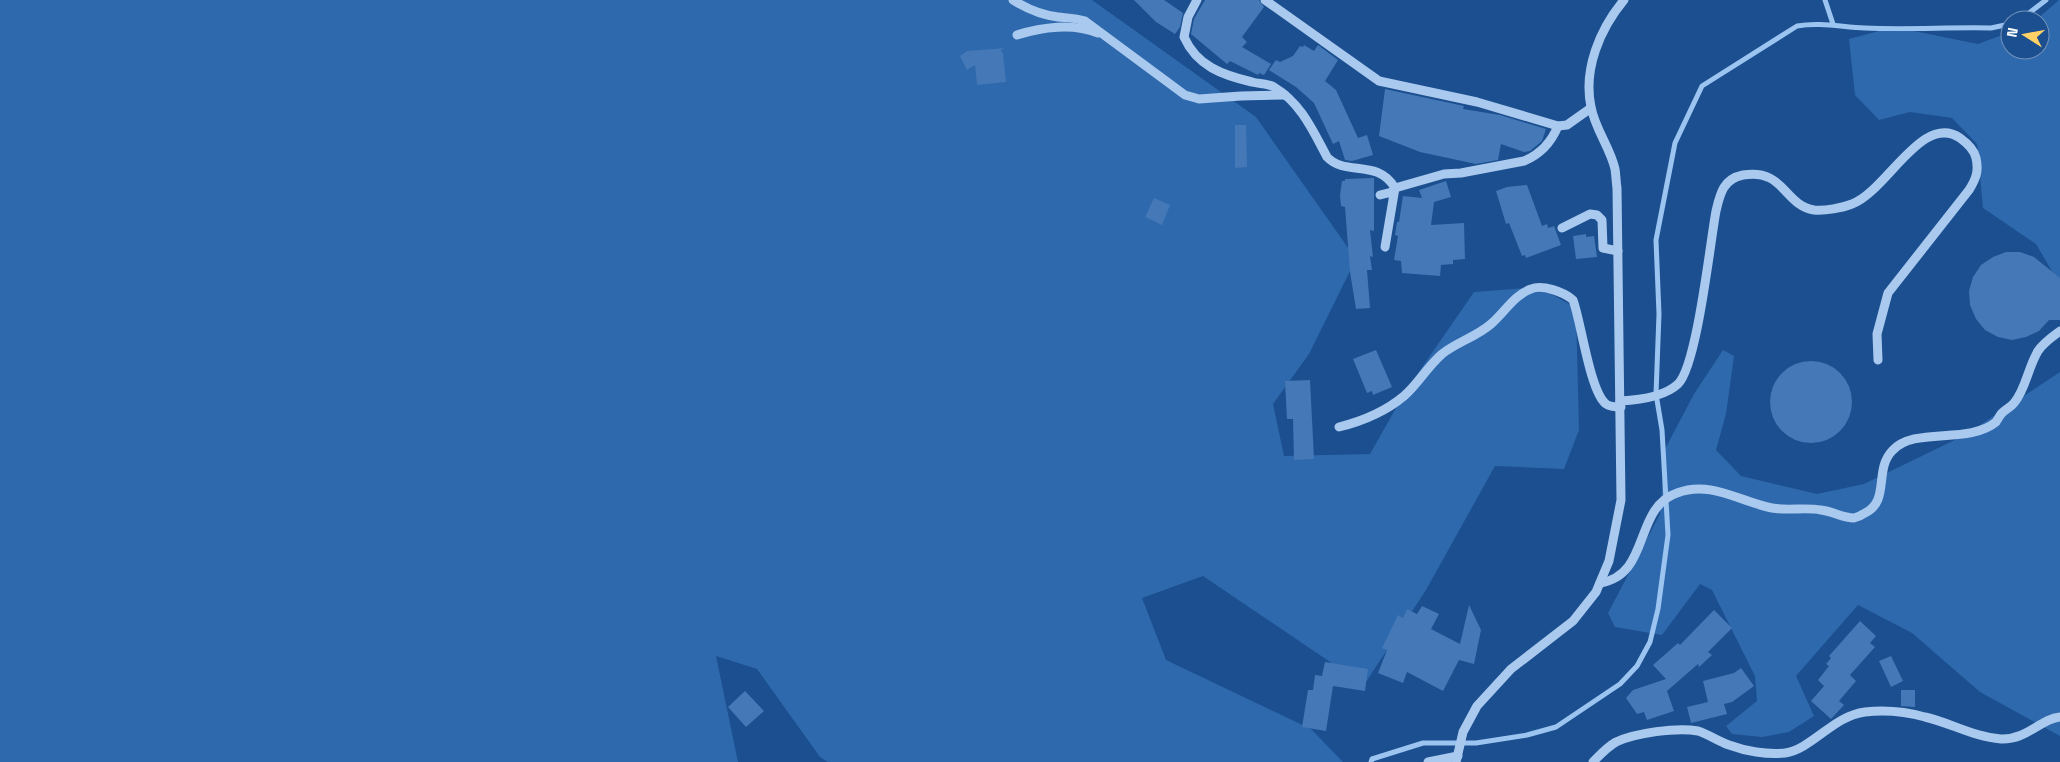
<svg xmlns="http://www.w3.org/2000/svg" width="2060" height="762" font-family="'Space Grotesk',sans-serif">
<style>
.green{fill:#2e69ad}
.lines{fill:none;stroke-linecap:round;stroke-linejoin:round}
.stream{stroke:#9cc4f0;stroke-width:5}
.building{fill:#4478b7}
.minor{stroke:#a9c9ee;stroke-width:9}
</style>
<rect width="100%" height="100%" fill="#1b4f8f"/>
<g class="green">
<path d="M0,0h1092l164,117 100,142 -47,95 -36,50 11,52 86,-2 35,-62 69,-100 65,-5 37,21 3,122 -15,39 -69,-3 -69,124 -62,95 -161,-109 -61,22 24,62 145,69 32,33h-515l-8,-5 -63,-88 -41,-13 22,106h-738z"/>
<path d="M2059,0h1v285l-24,-41 -53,-36 -6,-64 -25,-26 -42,-6 -31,8 -24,-25 -6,-56 45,-12 84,17 32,-12v18h30v-30h-4z"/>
<path d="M1723,350l11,6 -8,58 -10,36 25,26 76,18 47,-10 101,-49 95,-63v364l-80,-44 -68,-59 -54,-28 -62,71 18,40 -25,16 -27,5 -30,-3 -6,-8 31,-25 -2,-25 -43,-86 -12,-6 -38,51 -47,-8 -7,-14 52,-99 5,-65 29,-55z"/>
</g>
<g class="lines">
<g class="stream">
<path d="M1825,0l8,24"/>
<path d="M2020,20l26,-20"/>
<path d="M1371,762l1,-3 51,-16h53l51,-8 29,-8 64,-43 17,-18 13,-24 8,-33 10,-74 -6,-105 -6,-36 3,-80 -3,-74 19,-97 27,-57 95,-60c23,-4 44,1 68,2 42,2 84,-1 126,0l19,-4"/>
</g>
</g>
<g class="building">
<path d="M1134,0h30l19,13 -3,14 -5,7 -19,-12z"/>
<path d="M1205,0h54l5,7 -22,30 5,5 -5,5 29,17 -7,11 -5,-2 -1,2 -28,-14 -3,3 -36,-30 3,-15z"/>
<path d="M1304,45l10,6 4,-6 20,15 -13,21 11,9 22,48 9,-3 6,20 -21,6 -7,-1 -6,-19 -6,3 -19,-41 -18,-16 -27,-17 7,-10 4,2 13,-6 7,-10 3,1z"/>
<path d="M1005,48l-4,2 1,3h1l3,29 -29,3 -2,-20 -8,5 -7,-14 7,-5z"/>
<path d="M1385,89l79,17 -1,3 37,6 46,14 -4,12 -12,10 -6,1 -23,-8 -3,16 -22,4 -56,-12 -41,-16z"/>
<path d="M1235,125h11l1,42 -12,1z"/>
<path d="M1374,178v53l-4,-1 3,27 -3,-1 2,14h-5l3,38 -14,1 -6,-37 -5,-65 -4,-1 -1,-11 2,-14h3v-2z"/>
<path d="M1446,181l5,16 -17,5 -3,23 33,-2 1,36 -12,1v4l-12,1 -1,11 -38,-3 -1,-12 -7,-1 4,-24 -3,-1 2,-13h2l4,-26 19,2 -3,-8z"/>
<path d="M1527,185l15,41 5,-2 1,4 6,-2 7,19 -35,13 -1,-3 -3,1 -13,-33 -3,1 -10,-33 11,-4z"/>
<path d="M1154,198l16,7 -8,20 -17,-8z"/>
<path d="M1586,234v3l8,-1 3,21 -21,2 -3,-23z"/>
<path d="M2006,252h14l14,5 26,21v42h-11l-10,11 -13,6 -14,3 -14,-3 -13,-7 -9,-11 -6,-14 -1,-14 4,-14 8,-12 12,-8z"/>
<path d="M1376,350l16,37 -19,8 -1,-4 -5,2 -14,-34z"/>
<circle cx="1811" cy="402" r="41"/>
<path d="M1310,380l4,79 -20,1 -1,-41h-6l-2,-38z"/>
<path d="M1469,605l12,25 -7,34 -15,-4 -16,31 -36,-19 -4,11 -25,-10 9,-23 -5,-2 16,-33 5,3 4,-9 10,5 5,-8 17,8 -8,15 29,15z"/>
<path d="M1714,610l18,18 -24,24 4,3 -13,12 -1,-3 -31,27 7,20 -27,9 -3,-8 -7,2 -11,-16 7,-8 33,-11 -13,-14 25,-22 2,2z"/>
<path d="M1860,621l16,15 -6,7 5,4 -25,28 6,6 -17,20 5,4 -13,14 -20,-18 13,-15 -6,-6 11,-14 -3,-2 5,-6 -2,-2z"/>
<path d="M1891,656l12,25 -12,6 -12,-26z"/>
<path d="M1325,662l43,7 -3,22 -32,-5 -7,45 -24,-4 6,-37h5l2,-15 7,1z"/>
<path d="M1741,668l13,18 -22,16 -8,2 3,10 -36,9 -4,-16 21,-5 -5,-21 31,-8z"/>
<path d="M1901,690h14v17l-14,-1z"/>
<path d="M745,691l19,20 -18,16 -18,-20z"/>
</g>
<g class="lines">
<g class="minor">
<path d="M1013,0c14,9 28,15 45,17 9,1 18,1 27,4l100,74 14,4 42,-3 44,-1"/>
<path d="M1197,0l-9,17 -4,20c13,29 38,38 68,45 7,2 16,1 22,5 27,16 39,44 53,70 19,20 50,1 68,31l49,-14 17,-1 63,-12c17,-7 27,-18 34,-35"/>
<path d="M1265,0l114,81 98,21 81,24 9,-1 24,-17"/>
<path d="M1017,35c25,-8 56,-12 81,-2"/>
<path d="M1380,195l12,-3 3,-4 -10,59"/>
<path d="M1562,228l28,-14 7,1 5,5 1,28 15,3"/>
<path d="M1620,401c20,-1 44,-4 58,-17 19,-18 32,-141 38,-173 4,-17 7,-32 27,-36 41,-7 41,30 71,35 11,1 28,-2 38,-6 35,-13 70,-92 108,-66 7,5 14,11 16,20 3,13 0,21 -7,32l-81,103 -11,41 1,26"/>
<path d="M1339,427c24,-6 46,-15 65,-31 14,-12 23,-29 38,-42 15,-12 34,-17 49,-30 13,-11 23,-29 40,-35 11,-5 33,3 42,11 8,21 17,92 33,104 4,3 10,3 15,3"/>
<path d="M1600,583c51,-8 33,-75 77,-90 34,-13 63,9 95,15 17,3 33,-1 49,2 11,1 22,8 33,8 4,-1 8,-3 11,-5 25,-12 9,-43 27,-62 22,-25 76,-6 104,-29 2,-3 4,-7 6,-9 4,-4 9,-6 12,-10 12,-14 14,-36 24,-52 5,-8 14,-14 22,-20"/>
<path d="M1428,762l30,-6"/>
<path d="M1456,762l7,-30 14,-26 34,-37 62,-48 23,-29 13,-31 12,-61 -4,-312c-1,-6 -1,-13 -2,-19 -5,-22 -20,-40 -24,-62 -8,-38 9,-78 33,-107"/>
<path d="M1593,762c7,-7 14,-15 23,-20 19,-9 61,-15 82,-11 10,3 20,10 31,14 16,6 38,10 56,8 27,-4 48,-37 80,-41 19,-2 42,0 60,5 26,6 49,20 76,22 26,1 39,-20 59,-22"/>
</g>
</g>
<g transform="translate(2025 35) rotate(281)"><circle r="24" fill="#1b4f8f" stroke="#7695bc"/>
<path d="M0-4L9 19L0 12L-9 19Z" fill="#ffd166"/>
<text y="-8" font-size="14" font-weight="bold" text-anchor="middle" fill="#ffffff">N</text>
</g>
</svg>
